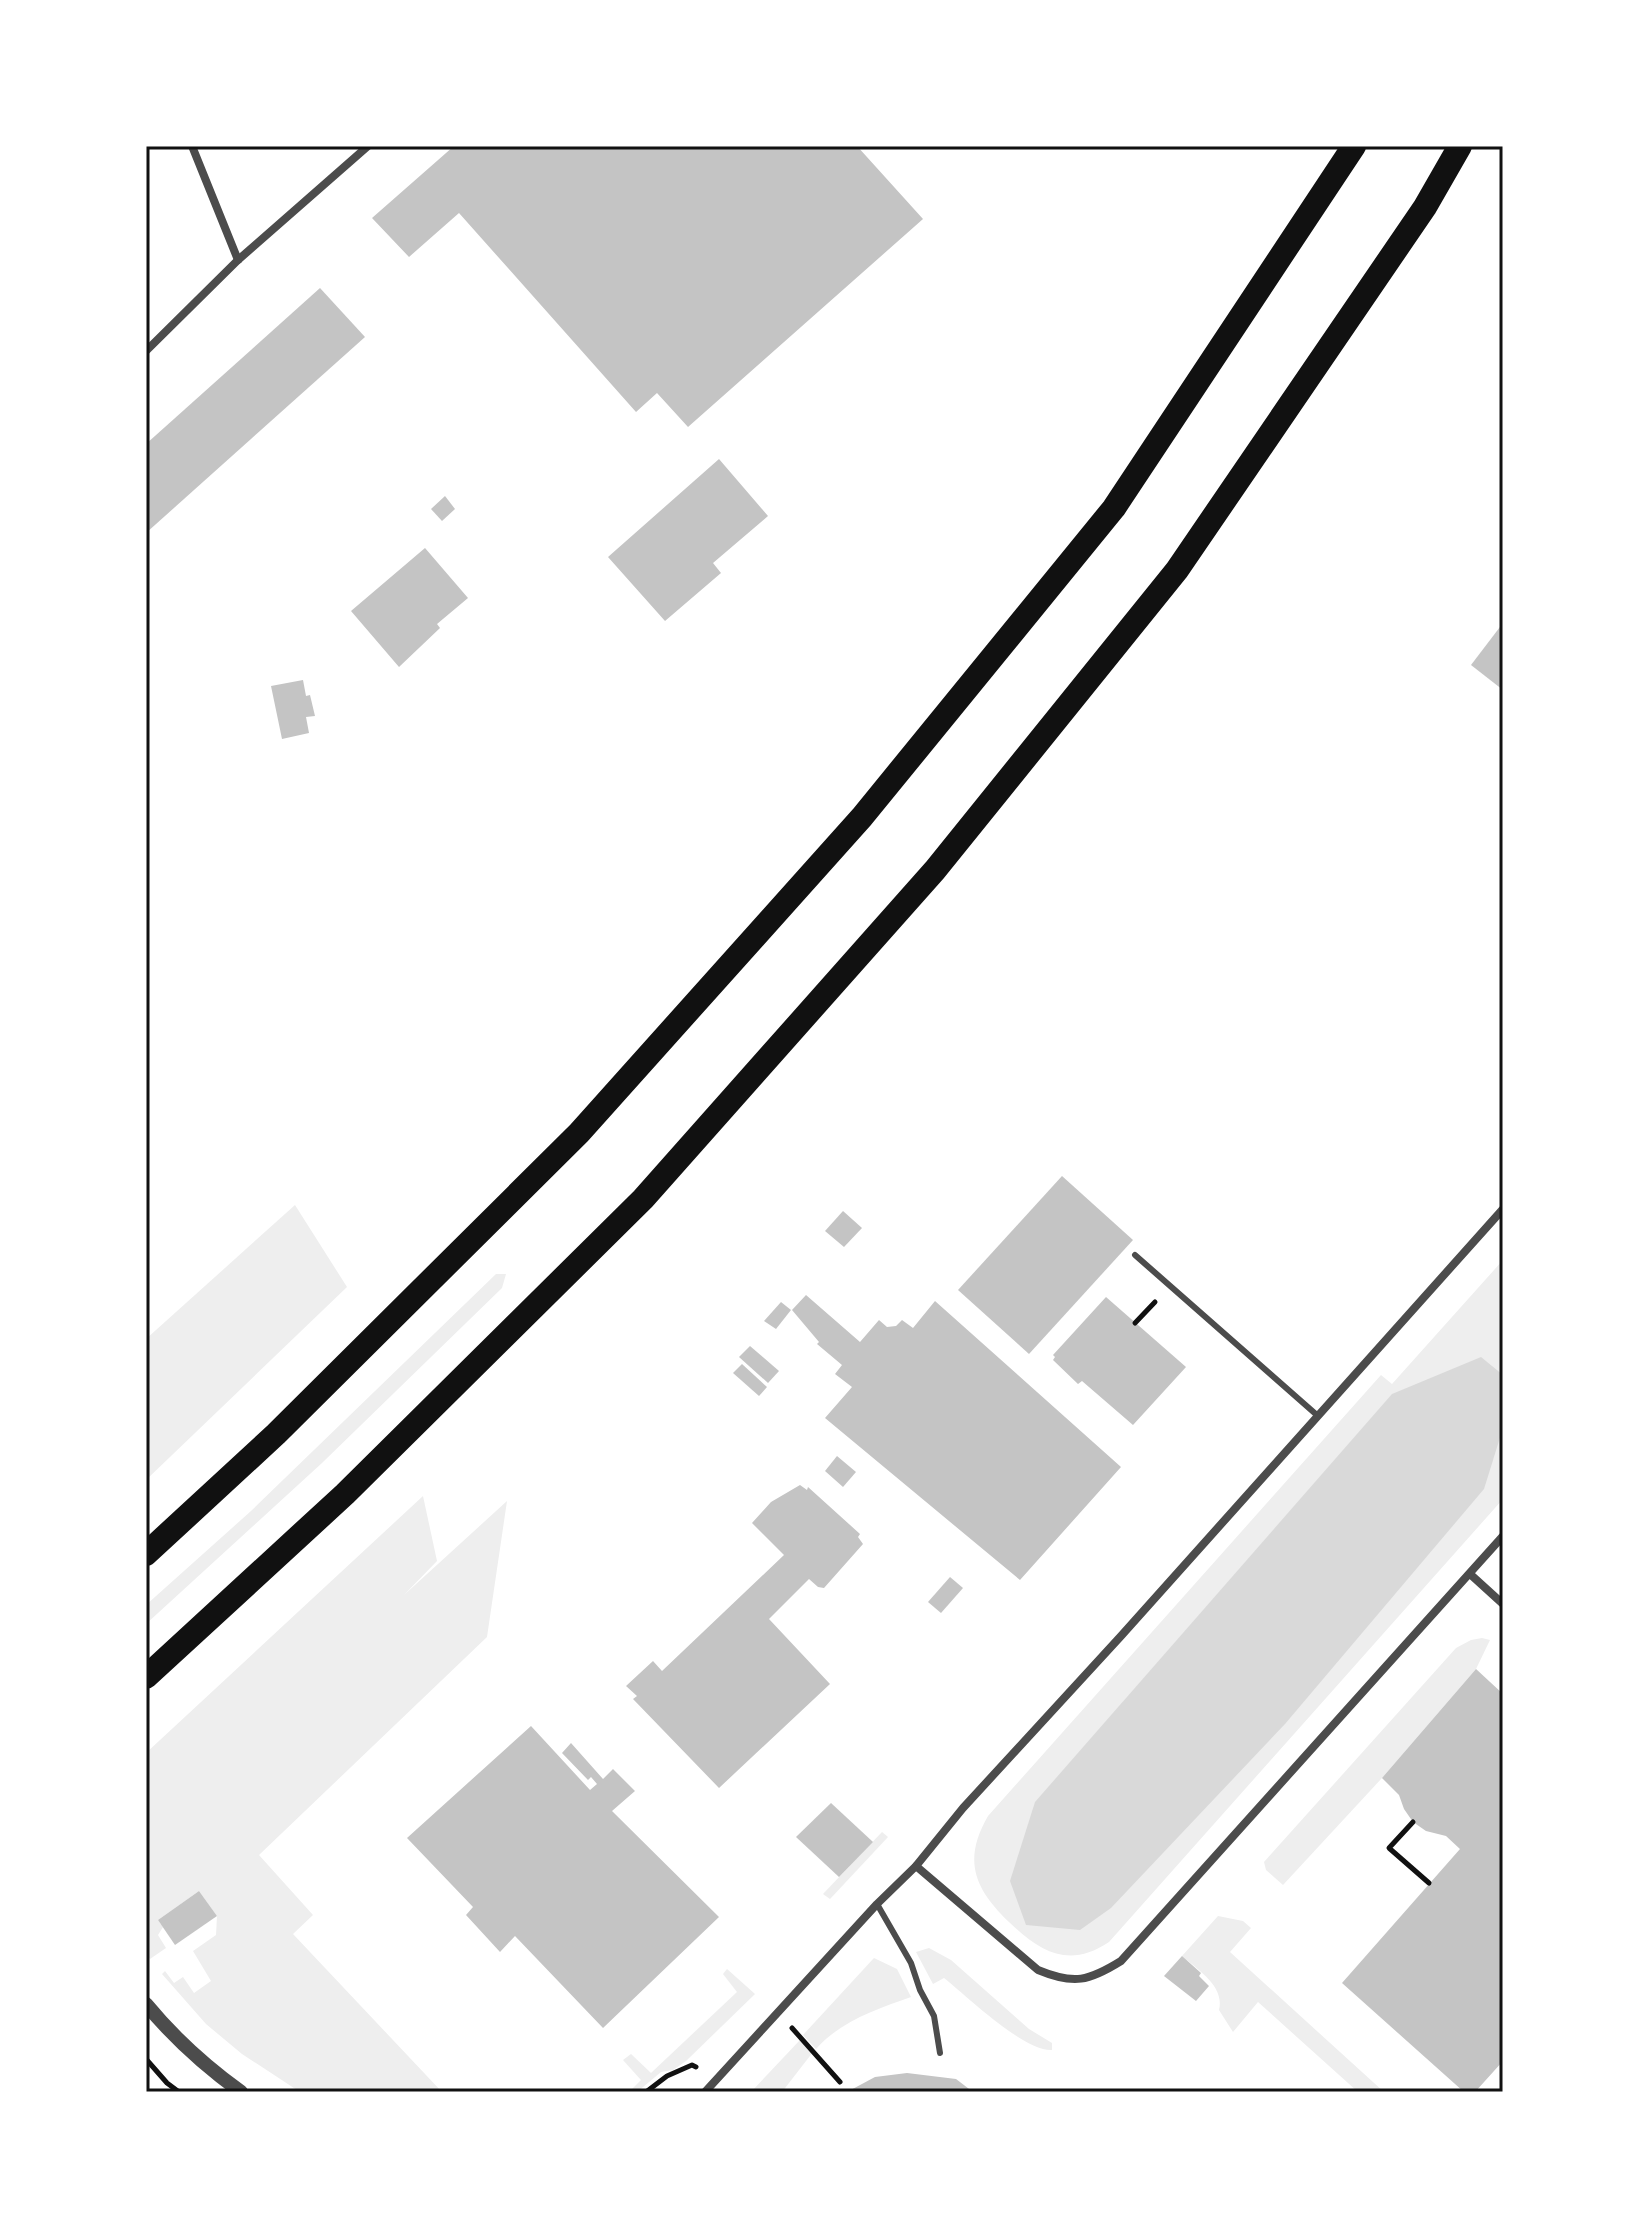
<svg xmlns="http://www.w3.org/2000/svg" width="1649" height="2238" font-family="'Golos Text',sans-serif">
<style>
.green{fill:#eee}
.water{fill:#d9d9d9}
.building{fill:#c4c4c4}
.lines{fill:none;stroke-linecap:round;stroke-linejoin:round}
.path{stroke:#111;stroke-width:5}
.service{stroke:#4c4c4c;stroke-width:6}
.minor{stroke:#4c4c4c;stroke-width:8}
.tertiary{stroke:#4c4c4c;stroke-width:14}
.motorway{stroke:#111;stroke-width:24}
.neatline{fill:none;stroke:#111;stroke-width:3}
</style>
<rect width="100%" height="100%" fill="#fff"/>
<g class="green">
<path d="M295,1205l52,82 -201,193v-141z"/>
<path d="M1503,1260v239l-394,443c-40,27 -69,10 -100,-20 -34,-33 -47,-61 -21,-106l393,-441 11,9z"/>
<path d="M496,1274h10l-4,14 -180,175 -176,161v-19l105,-94z"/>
<path d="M423,1496l14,65 -33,34 103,-94 -20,136 -228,218 54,60 -20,19 149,158h-142l-58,-38 -36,-30 -44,-50 3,-3 9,12 9,-6 11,16 17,-12 -18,-30 23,-16 1,-19 -18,-25 -41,29 5,7 -5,8 8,13 -16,11 -4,-5v-201z"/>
<path d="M1482,1638l8,2 -14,29 -94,109 -99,107 -17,-15 -2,-8 192,-214 15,-8z"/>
<path d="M882,1832l6,5 -58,62 -7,-5z"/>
<path d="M1218,1916l25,5 8,7 -21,24 154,140h-26l-100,-90 -25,30 -14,-22c6,-24 -21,-40 -37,-54z"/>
<path d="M929,1948l22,12 78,69 23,14v7c-28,2 -85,-54 -108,-72l-11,6 -17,-32z"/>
<path d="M874,1958l23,11 14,28c-32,11 -72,25 -95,52l-13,-14z"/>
<path d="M727,1969l28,25 -69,67 -13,9 -12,2 -24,20h-8l12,-12 -18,-20 8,-6 20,19 86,-81 -14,-18z"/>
<path d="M800,2040l13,12 -31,40h-31z"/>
</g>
<path class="water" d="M1481,1357l22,18v53l-19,61 -199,235 -174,184 -31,22 -54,-5 -16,-44 25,-79 357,-408z"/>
<g class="building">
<path d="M454,146h403l66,73 -235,208 -31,-34 -21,19 -177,-199 -50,44 -37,-39z"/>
<path d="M320,288l45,49 -219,196v-89z"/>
<path d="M719,459l49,57 -55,47 8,10 -56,48 -57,-64z"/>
<path d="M445,496l10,13 -13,12 -11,-12z"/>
<path d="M425,548l43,50 -31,26 3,4 -41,39 -48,-56z"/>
<path d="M1503,623v67l-32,-25z"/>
<path d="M303,680l3,16 4,-1 5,21 -9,1 3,16 -27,6 -11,-53z"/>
<path d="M1062,1176l71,64 -104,114 -71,-64z"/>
<path d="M843,1211l19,17 -18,19 -19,-16z"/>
<path d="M806,1295l54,47 19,-22 8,7 9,-1 6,-6 11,8 22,-27 186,166 -101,113 -195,-162 27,-31 -17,-13 7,-9 -25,-21 2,-2 -27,-32z"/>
<path d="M1106,1297l80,70 -53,58 -51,-44 -4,3 -25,-24 2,-3 -2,-2z"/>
<path d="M781,1302l10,8 -15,19 -12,-8z"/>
<path d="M750,1346l29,25 -11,12 -29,-26z"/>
<path d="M742,1364l25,23 -8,9 -26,-23z"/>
<path d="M837,1456l19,16 -13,15 -18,-16z"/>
<path d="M800,1485l7,5 1,-3 52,47 -2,3 5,7 -39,44 -6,-1 -9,-8 -40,40 61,65 -111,104 -86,-89 4,-3 -11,-10 27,-25 9,10 122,-116 -32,-32 19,-21z"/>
<path d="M950,1577l13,11 -22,25 -13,-11z"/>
<path d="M1476,1669l27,25v367l-28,31h-11l-122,-109 118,-134 -14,-13 -20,-5 -13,-9 -9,-13 -5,-14 -17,-17z"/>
<path d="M531,1726l59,64 7,-6 -6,-7 -3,3 -26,-27 9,-10 32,36 10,-10 22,22 -23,20 107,106 -116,111 -88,-92 -15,16 -34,-37 7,-8 -66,-69z"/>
<path d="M831,1803l42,39 -34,35 -43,-40z"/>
<path d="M199,1891l18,25 -42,29 -17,-25z"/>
<path d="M1182,1956l19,17 -2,3 10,10 -13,15 -32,-25z"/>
<path d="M907,2073l49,6 17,13h-126l28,-15z"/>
</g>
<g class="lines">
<g class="path">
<path d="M1135,1323l20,-21"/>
<path d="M1413,1822l-24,26 40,35"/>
<path d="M792,2028l48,54"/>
<path d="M146,2059l21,24 12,9"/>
<path d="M646,2092l21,-16 25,-11 4,2"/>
</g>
<g class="service">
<path d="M1135,1255l183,161"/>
<path d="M877,1904l34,59 9,27 14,26 6,37"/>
</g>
<g class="minor">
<path d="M192,146l46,114"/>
<path d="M146,351l92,-91 130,-114"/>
<path d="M1470,1574l33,30"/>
<path d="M916,1866l122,104c36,15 51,11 83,-9l382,-425"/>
<path d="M705,2092l172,-188 39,-38 47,-58 158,-172 382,-427"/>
</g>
<path class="tertiary" d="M146,2004c28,34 59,62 95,88"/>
<g class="motorway">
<path d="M146,1554l130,-120 303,-301 283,-316 252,-309 240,-362"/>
<path d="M146,1677l199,-183 298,-295 292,-329 242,-300 248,-363 35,-61"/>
</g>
</g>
<rect width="1649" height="2238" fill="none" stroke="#ffffff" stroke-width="296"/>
<rect x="148" y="148" width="1353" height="1942" class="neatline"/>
</svg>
